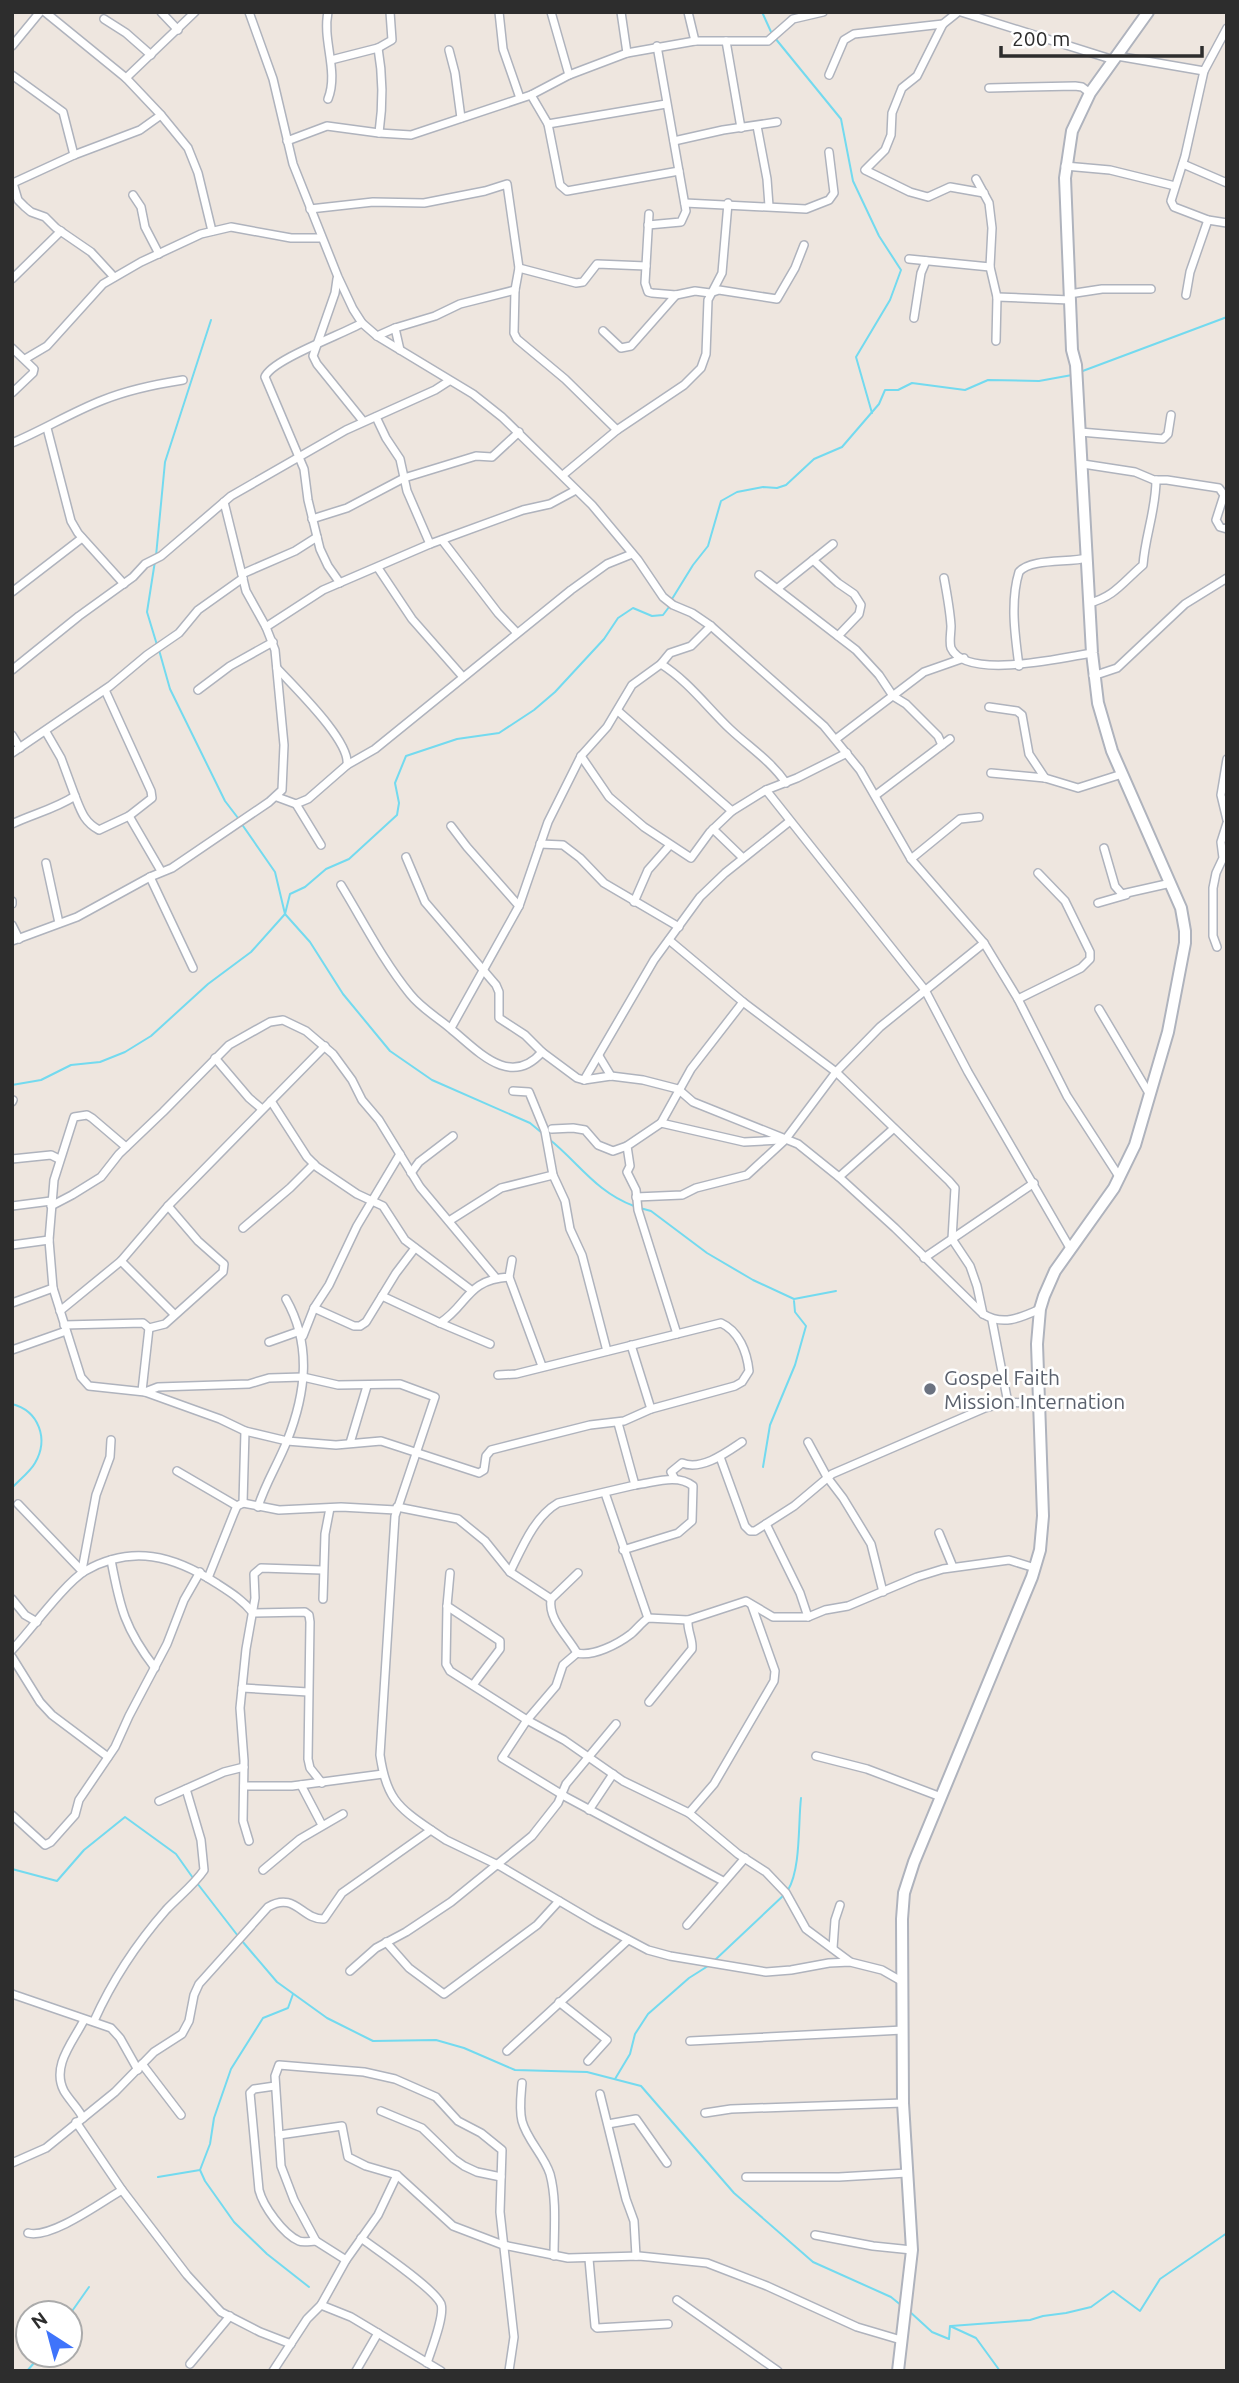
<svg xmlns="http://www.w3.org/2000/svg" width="1239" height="2383" font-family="Ubuntu,sans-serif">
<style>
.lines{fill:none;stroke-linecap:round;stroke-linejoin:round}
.stream{stroke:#73daef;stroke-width:2}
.minor-casing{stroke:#afb3bd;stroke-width:10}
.secondary-casing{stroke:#afb3bd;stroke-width:14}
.minor{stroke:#fff;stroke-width:7}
.secondary{stroke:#fff;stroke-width:10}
.worship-dot{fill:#6b7280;stroke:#fff;stroke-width:2.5}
.labels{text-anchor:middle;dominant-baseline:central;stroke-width:5;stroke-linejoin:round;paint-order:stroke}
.worship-label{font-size:21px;fill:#5b616d;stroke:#fff;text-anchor:start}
</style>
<rect width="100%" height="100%" fill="#eee6df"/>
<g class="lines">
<g class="stream">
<path d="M762,12l10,22"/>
<path d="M775,38l66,81 12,62 26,55 22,34 -11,30 -34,57 16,56"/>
<path d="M1080,372l147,-55"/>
<path d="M156,556l9,-94 46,-142"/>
<path d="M155,561l-8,51 10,33"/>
<path d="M672,599l21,-34 15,-19 13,-45 16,-9 26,-5 14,1 9,-3 28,-26 28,-12 37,-43 6,-14h13l14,-7 53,7 23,-10 51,1 33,-6"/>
<path d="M159,650l11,39 55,112 13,17"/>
<path d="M241,823l34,49 10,42 25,28 33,52 47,57 42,29 98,43 12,10"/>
<path d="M12,1085l29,-5 30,-15 29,-3 25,-10 26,-16 57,-52 43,-32 34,-38 5,-20 15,-7 21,-18 23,-10 48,-44 2,-12 -4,-20 11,-27 51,-17 42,-6 35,-23 21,-18 49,-53 14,-21 15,-10 19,8 11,-1 6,-8"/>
<path d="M549,1139c30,24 47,53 85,67"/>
<path d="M640,1208l11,3 56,42 46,27 41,19 42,-8"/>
<path d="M12,1404c27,7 37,35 23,59 -5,9 -16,17 -23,25"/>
<path d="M763,1467l7,-42 25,-60 11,-39 -11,-14 -1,-11"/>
<path d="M12,1869l45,12 27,-31 41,-33 51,37 17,24"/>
<path d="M197,1883l41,53"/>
<path d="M788,1890c13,-22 10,-66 13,-92"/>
<path d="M242,1941l35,41 50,36 46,23 63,-1 28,8 51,22 72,2 54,14 93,107 79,69 78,35 11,9"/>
<path d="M715,1960l70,-66"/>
<path d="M615,2079l15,-25 5,-20 13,-20 41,-36 19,-12"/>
<path d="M200,2170l5,11 29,41 33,32 42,33"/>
<path d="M158,2177l42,-7 10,-26 4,-26 17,-49 32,-51 25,-10 5,-14"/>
<path d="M909,2311l23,21 17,7 1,-13 26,12 24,33"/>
<path d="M70,2314l19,-27"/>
<path d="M951,2326l79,-6 13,-4 23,-3 25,-6 22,-16 27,20 20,-32 67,-46"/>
<path d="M27,2371l14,-16"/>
<path d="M1094,2371h2"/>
</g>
<defs>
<g id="minor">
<path d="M45,12l81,66 35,37 27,33 10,25 14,58"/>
<path d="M161,12l17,18"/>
<path d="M249,12l24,67 20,85 45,113 15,32 9,14 15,13 96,58 29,23 90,88 46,55 25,37 10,8 19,8 19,13 113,100 36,44 51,89 73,84 34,56 49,97 53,82"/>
<path d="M499,12l4,37 17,49"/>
<path d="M551,12l18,63"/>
<path d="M621,12l6,41"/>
<path d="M688,12l7,29"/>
<path d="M958,12l-15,12 -26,52 -15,12 -10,25 -1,22 -6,15 -20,20 45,22 18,5 22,-10 34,6"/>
<path d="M961,12l153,48"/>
<path d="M104,19l22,14 25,22"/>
<path d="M1227,28l-23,43 -19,85 -14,45 3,6 34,13 19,3"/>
<path d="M726,41l15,87"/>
<path d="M12,46l28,-34"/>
<path d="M378,48c5,28 5,57 1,85"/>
<path d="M449,50l6,23 6,45"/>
<path d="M1117,56l87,15"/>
<path d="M331,60l47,-12 14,-8 -2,-28"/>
<path d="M12,75l51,37 11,43"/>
<path d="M829,75l15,-35 10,-6 89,-10"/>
<path d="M126,78l69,-66"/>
<path d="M989,88l86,-2 7,1 8,6"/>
<path d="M531,95l17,29 12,61 7,6 112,-20"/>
<path d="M328,99c11,-28 -6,-58 0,-87"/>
<path d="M548,124l118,-20"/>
<path d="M757,126l10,53 2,27"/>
<path d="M287,141l40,-15 52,7 32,2 120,-40 38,-20 58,-22 68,-12h73l25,-22 30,-7"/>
<path d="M674,141l49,-11 54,-8"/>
<path d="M1183,164l44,19"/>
<path d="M1065,166l45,4 65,16"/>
<path d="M976,179l13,24 3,25 -2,39 7,30 -1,44"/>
<path d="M133,195l8,12 4,20 14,27"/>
<path d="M685,203l121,6 23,-9 5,-7 -5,-41"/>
<path d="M310,209l63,-7 51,1 61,-12 22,-7 12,84 -4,22 -1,43 3,6 48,40 52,51"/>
<path d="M649,214l-4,69 3,9 4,1 24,2 19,-4 15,2 9,-3 58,9 18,-31 9,-23"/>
<path d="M648,225l33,-3 5,-11 -29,-165"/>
<path d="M909,259l81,8"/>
<path d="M519,268l57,15 7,-1 14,-18 49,2"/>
<path d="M114,277l-23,-25 -35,-24 -11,-11 -14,-5 -6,-5 -7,-7 -5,-17 61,-28 66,-25 21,-15"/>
<path d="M12,279l49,-48"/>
<path d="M337,279l-2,14 -22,63 4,8 46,57"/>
<path d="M1069,294l33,-5h49"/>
<path d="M1186,295l4,-23 18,-52"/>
<path d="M997,297l73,3"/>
<path d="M914,318l7,-45 5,-12"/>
<path d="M395,328l40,-12 25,-12 55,-14"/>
<path d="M603,331l18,17 10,-2 45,-51"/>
<path d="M377,336l18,-8 5,22"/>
<path d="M12,348l22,21 -1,4 -21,20"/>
<path d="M25,359l22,-13 56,-62 38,-22 60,-28 30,-7 60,11h30"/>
<path d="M376,417l10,21 14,21 7,32 23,53"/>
<path d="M47,428l24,93 7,12 46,51"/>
<path d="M1080,432l83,7 5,-5 3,-19"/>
<path d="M12,443c31,-13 60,-31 91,-43 25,-10 54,-16 80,-20"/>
<path d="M1083,464l52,8 19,8h13l52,8 5,7 -8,25 4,7 7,2"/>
<path d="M563,475l54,-45 67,-45 17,-17 5,-14 2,-54 14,-27 6,-70"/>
<path d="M312,519l35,-11 57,-30 72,-22 16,1 27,-25"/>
<path d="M442,540l56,73 19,20"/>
<path d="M813,560l25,23 16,11 7,11 -2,9 -21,22"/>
<path d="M378,568l34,51 51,58"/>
<path d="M242,574l53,-23 22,-14"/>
<path d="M759,575l97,75 23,25 14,21 13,8 32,32 4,9"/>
<path d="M944,578c3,16 6,32 7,48 0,7 -2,16 0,22 15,33 114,9 141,5"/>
<path d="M340,583l-12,-17 -8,-17 -12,-49 -4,-31 -39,-92c6,-17 78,-43 97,-54"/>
<path d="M778,588l55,-44"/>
<path d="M12,592l70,-54"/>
<path d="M1089,603c25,-6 34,-21 54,-38 2,-29 13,-55 13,-85"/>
<path d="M266,627l57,-37 107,-46 93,-34 27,-6 26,-14"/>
<path d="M661,664c27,17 46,43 69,65 19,18 41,32 56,54"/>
<path d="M1019,666c-4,-30 -9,-65 0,-94 12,-14 49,-9 68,-14"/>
<path d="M277,668c16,18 74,73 70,97"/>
<path d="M12,670l67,-54 54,-39 12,-13 16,-8 70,-60 115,-66 89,-40 14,-9"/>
<path d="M1093,676l24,-8 68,-64 42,-26"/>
<path d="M105,690l46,101 1,7 -23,18"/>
<path d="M198,690l32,-24 43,-24"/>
<path d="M989,707l28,4 5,4 7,39 16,24"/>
<path d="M618,711l114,100"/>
<path d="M46,732l15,26 14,38"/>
<path d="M12,735l8,13"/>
<path d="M836,739l88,-67 40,-14"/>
<path d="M12,753l98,-67 37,-31 32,-22 19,-23 45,-32"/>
<path d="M581,756l28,41 35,30 47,31 19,-26 22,-21 34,-21 31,-12 50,-25"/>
<path d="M1227,759l-6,36 6,25"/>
<path d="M991,773l54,5 33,10 44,-14"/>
<path d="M766,790l159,200 43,82 102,176"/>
<path d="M876,795l74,-56"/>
<path d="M277,797l19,7 12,-5 39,-34 28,-16 196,-159 36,-26 25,-10"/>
<path d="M296,804l25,41"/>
<path d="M12,824c21,-10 43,-15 63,-28 6,15 9,26 24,34l30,-14 32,55"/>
<path d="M451,826l16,21 52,59"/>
<path d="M713,829l30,29"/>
<path d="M540,844l23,1 17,13 24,25 75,44"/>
<path d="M1104,848l11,38 7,8 49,-11"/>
<path d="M406,857l19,45 71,83 3,7v26l26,17 17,17 35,26 7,2 27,-4 32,4 35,9 15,13 105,42 41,33 56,51 88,86c20,12 37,4 57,-5"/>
<path d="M911,859l49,-40 19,-2"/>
<path d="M46,863l13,60"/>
<path d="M150,877l43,91"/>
<path d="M341,885c22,36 42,76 69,109 12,15 27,23 41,35 26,21 59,60 91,23"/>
<path d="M12,901v3"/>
<path d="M634,902l14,-32 22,-25"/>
<path d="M1098,903l28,-8"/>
<path d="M12,925l7,14"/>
<path d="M669,940l74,62 93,70 113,109 6,7 -3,51 18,27 7,20 6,28"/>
<path d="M12,941l65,-24 73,-40 22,-9 97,-66 13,-12 2,-45 -9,-95 -9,-23 -20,-36 -22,-89"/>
<path d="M1217,947l-4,-11v-48l3,-15 7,-15 -2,-16 6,-19"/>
<path d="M1018,999l63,-31 9,-9v-7l-25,-51 -27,-28"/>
<path d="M1099,1009l51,86"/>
<path d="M451,1028l68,-122 29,-84 33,-66 26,-29 25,-42 29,-21 9,-11 21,-7 20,-20"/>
<path d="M599,1056l12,20"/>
<path d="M215,1058l34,40 13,11"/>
<path d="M584,1080l70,-120 46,-63 25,-24 65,-52"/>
<path d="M513,1091l16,1 16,39 8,44 12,26 5,28 12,26 25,96"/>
<path d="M271,1101l36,56 10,10 40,27 26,12 22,34 66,50"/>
<path d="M12,1102l1,-2"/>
<path d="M661,1123l83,19 36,-2"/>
<path d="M552,1129l21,-1 12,2 13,15 15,6 14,-5"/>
<path d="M126,1147l-34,-29 -5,-3 -13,2 -20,63 -5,60 4,48 28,89 8,9 56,6 75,27 25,12 42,10 49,4 45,-4 98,32 5,-3 2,-14 5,-6 99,-25 34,-4 27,-12 84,-23 7,-4 7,-11c-2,-19 -10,-40 -28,-48l-205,51 -18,1"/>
<path d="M12,1159l39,-4 8,4"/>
<path d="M411,1173l8,-11 34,-26"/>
<path d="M839,1177l54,-48"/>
<path d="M636,1197l46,-2 14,-7 51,-13 38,-35 51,-68 44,-45 104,-84"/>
<path d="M12,1206l39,-5"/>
<path d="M51,1206l21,-11 29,-18 18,-23 44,-42 66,-67 41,-23 13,-2 23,11 27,23 19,26 10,20 17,20 41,67 76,91"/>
<path d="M449,1221l52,-33 52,-13"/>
<path d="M243,1228l47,-40 24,-24"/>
<path d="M12,1245l37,-5"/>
<path d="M924,1258l110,-75"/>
<path d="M121,1261l47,-55 157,-160"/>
<path d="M509,1277l33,89"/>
<path d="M382,1296l58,27c29,-19 26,-43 69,-46l3,-17"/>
<path d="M12,1303l41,-15"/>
<path d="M314,1308l15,-23 28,-59 43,-72"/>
<path d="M60,1311l61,-50 53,53"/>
<path d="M992,1320l16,83"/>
<path d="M440,1323l50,21"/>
<path d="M64,1325l79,-2 6,5 16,-4 58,-52 1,-8 -26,-23 -30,-35"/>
<path d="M677,1334l-39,-124 -2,-20 -9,-18 3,-6 -3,-20 34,-23 30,-54 52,-67"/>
<path d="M303,1336l11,-28 40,18h6l6,-4 30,-49 19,-25"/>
<path d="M269,1342l31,-11"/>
<path d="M631,1345l20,64"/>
<path d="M12,1350l54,-19"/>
<path d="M142,1391l7,-63"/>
<path d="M145,1392l13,-5 91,-3 20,-6 34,-1 35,8 62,-1 35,13 -40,119 -15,239c6,42 17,52 51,75"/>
<path d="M808,1442l19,35 16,21 28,46 12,48"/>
<path d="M350,1443l17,-57"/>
<path d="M720,1457l25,69 5,5h5l39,-25 38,-32 153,-66 19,-5 35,-1"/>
<path d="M177,1471l60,35"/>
<path d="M675,1479l-4,-7 11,-9c20,8 45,-11 60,-21"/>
<path d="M605,1493l43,125"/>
<path d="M243,1503l36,7 62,-3 55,3"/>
<path d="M18,1504l65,68"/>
<path d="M258,1507c7,-23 20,-43 29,-66 19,-48 25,-96 -1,-142"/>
<path d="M397,1507l61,12 27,22 25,31 41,27 27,-26"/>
<path d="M766,1524l34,69 8,24"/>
<path d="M939,1533l14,34"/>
<path d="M623,1550l55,-17 14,-12 1,-35c-16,-13 -40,-3 -58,-1"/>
<path d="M111,1560c9,48 14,69 44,108"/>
<path d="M82,1570l14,-75 14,-38 1,-17"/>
<path d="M510,1572c12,-24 24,-55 48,-69l77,-18 -17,-62"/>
<path d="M450,1573l-3,33 -1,58 4,7 77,49 37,20 59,41 66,32 49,41 28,18 20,21 20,36 43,32"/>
<path d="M208,1578l26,-65 3,-7 6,-3 2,-72"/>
<path d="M12,1599l13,16 12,7"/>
<path d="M323,1599l2,-65 5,-26"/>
<path d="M551,1599c-3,21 16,36 26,54"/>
<path d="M447,1606l53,35v8l-27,36"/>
<path d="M12,1650c18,-19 53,-67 73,-79 47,-27 89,-15 131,12 14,9 27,17 37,30l52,-1 4,3 1,7 -2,137 2,9 12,15"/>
<path d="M12,1657l28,45 12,13 56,42"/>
<path d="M242,1688l66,4"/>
<path d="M649,1702l43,-53c1,-10 -5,-18 -4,-29"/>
<path d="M816,1756l51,13 74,28"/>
<path d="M301,1785l21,40"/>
<path d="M244,1786h48l91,-12"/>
<path d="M159,1801l65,-29 20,-5"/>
<path d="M589,1810l24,-36"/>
<path d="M689,1813l25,-29 60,-103 1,-10 -23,-65"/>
<path d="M12,1815l33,30 6,-3 24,-27 4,-15 36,-53 14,-31 38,-72 17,-44 16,-28"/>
<path d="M249,1841l-6,-20 1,-60 -4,-53 6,-59 9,-51 -1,-24 7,-6 61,2"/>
<path d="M263,1870l37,-31 43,-25"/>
<path d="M723,1881l-157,-84 -64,-39 25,-38 29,-34 7,-21 14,-12c16,4 41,-9 54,-19 6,-5 10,-11 17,-16l40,2 58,-19 27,16h35l17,-7 23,-4 69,-29 26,-8 66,-9 26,8"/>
<path d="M687,1925l58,-67"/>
<path d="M386,1942l23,26 35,26 93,-69 22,-24"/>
<path d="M833,1948l2,-28 5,-15"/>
<path d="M350,1971l26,-23 30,-16 45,-30 81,-66 26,-33 8,-19 50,-60"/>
<path d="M12,1994l99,34 9,10 18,32"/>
<path d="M559,2002l48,38 -19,21"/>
<path d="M94,2021c18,-40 43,-78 72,-111 12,-13 28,-25 38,-40l-3,-30 -15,-51"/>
<path d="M690,2041l213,-11"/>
<path d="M507,2051l121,-111"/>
<path d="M142,2064l39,51"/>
<path d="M522,2083c-1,12 -3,26 0,38 5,19 22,34 28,53 7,26 4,56 4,82"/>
<path d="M275,2086l-21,3 -4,4 9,97c4,16 24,44 40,51 4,2 12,0 17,0"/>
<path d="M600,2094l26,105 8,22 2,35"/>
<path d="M381,2111l41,17 32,31 10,7 13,6 24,5"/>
<path d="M705,2113l26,-4 172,-6"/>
<path d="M83,2118c-5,-10 -13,-17 -19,-27 -13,-25 9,-49 20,-71"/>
<path d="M76,2122l46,68 65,85 34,37 39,20 31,12"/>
<path d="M608,2124l28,-5 31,44"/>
<path d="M279,2135l63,-9 6,31 18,9 31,9 56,51 50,19 65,13 71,-2 68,7 60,23 90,41 44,13"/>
<path d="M12,2163l34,-15 69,-56 39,-40 28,-18 7,-13 5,-26 5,-11 69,-77c27,-16 34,13 56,12l18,-26 89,-63 15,10 54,26 95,56 53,28 22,6 96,16 25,-2 38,-7 21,-1 32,8 21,12"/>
<path d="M746,2177h93l68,-4"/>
<path d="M28,2233c23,6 72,-30 94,-43"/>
<path d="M815,2235l58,11 39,4"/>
<path d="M361,2238c16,12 73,50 80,66 4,12 -10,46 -14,59"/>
<path d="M589,2259l6,67 2,2 71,-4"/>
<path d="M346,2260l-30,-19 -22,-41 -13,-34 -6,-90 4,-11 85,7 31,7 41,18 22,24 23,12 21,17 -2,62 14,125 -5,34"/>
<path d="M677,2300l101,71"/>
<path d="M321,2305l30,12 90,54"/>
<path d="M190,2364l40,-48"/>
<path d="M273,2371l34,-52 14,-14 25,-45 32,-45 19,-40"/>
<path d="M356,2371l22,-38"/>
</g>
<path id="secondary" d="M898,2371l14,-121 -9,-147 -1,-184 2,-26 10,-31 118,-285 8,-27 3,-34 -6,-172 3,-35 4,-13 11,-25 59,-83 21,-43 33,-113 17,-89v-12l-4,-23 -69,-157 -14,-48 -6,-50 -16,-288 -4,-15 -7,-172 7,-47 18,-38 58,-81"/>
</defs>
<use href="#minor" class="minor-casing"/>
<use href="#secondary" class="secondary-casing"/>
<use href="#minor" class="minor"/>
<use href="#secondary" class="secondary"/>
</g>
<circle class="worship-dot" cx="930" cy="1389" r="7"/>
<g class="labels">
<g class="worship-label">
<text x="944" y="1377">Gospel Faith<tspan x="944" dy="24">Mission Internation</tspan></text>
</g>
</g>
<rect width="1239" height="2383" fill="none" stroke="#2d2d2d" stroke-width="28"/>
<g transform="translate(49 2334) rotate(324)"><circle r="33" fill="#ffffff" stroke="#ababab" stroke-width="2"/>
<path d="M0-5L12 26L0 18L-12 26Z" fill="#3f74fb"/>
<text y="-10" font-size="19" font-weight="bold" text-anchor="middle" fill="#2d2d2d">N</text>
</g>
<path d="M1001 46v10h201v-10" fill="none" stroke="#2d2d2d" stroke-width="3.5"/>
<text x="1012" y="46" font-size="21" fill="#2d2d2d" stroke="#ffffff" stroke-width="5" paint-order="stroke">200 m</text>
</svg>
